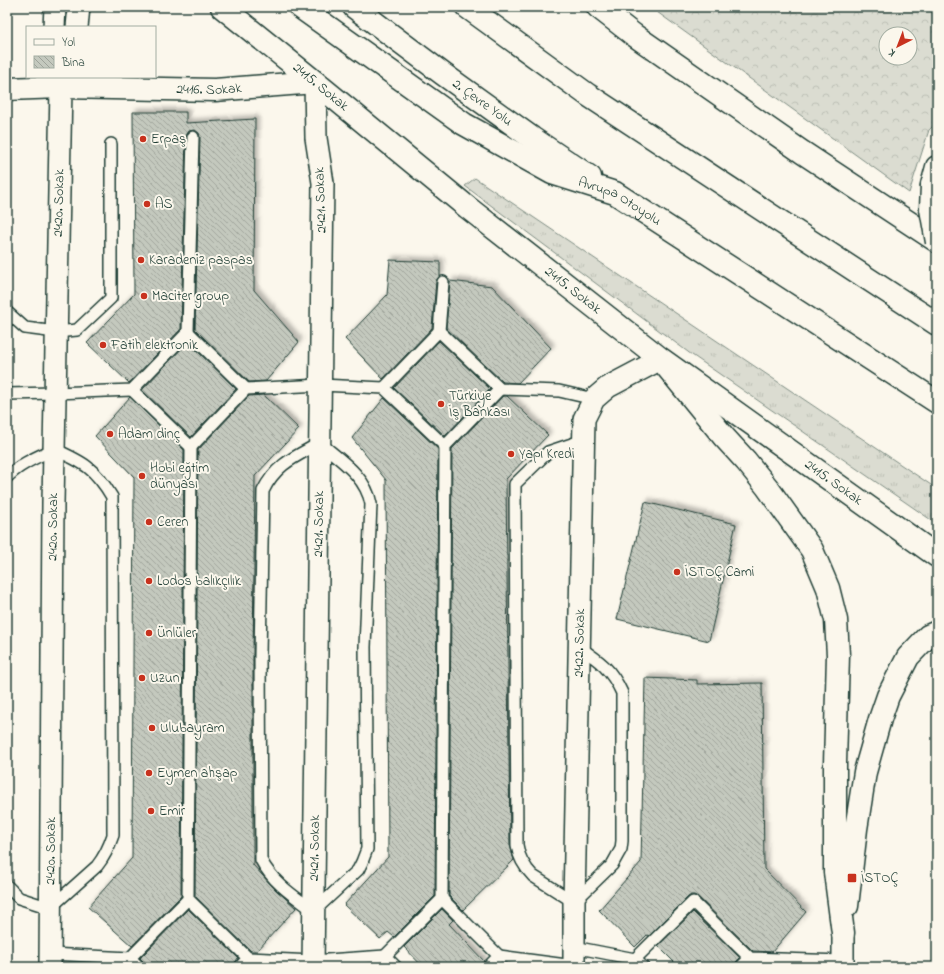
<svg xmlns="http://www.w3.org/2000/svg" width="944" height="974" font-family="'Indie Flower',sans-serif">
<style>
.grass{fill:url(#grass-tufts);stroke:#7d8c82}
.forest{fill:url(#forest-crowns);stroke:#7d8c82;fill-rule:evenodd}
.building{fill:url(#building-back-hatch);stroke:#1f3d34;filter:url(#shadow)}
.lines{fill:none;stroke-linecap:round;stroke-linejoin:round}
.service-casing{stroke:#1f3d34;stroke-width:14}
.minor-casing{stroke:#1f3d34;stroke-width:24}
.tertiary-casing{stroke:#1f3d34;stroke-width:25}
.secondary-casing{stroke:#1f3d34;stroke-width:25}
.motorway-casing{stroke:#1f3d34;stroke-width:25}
.service{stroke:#fbf7ec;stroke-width:11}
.minor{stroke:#fbf7ec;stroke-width:21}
.tertiary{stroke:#fbf7ec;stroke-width:22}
.secondary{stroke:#fbf7ec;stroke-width:22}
.motorway{stroke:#fbf7ec;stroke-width:22}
.motorway-bridge-casing{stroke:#1f3d34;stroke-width:25;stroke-linecap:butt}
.motorway-bridge{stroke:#fbf7ec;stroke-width:22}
.poi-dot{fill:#c8321e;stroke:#fbf7ec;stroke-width:1.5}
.labels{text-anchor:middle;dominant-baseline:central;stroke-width:4;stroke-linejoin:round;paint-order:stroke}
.street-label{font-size:14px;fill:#1f3d34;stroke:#fbf7ec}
.poi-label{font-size:14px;fill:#1f3d34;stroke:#fbf7ec;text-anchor:start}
</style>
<defs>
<pattern id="grass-tufts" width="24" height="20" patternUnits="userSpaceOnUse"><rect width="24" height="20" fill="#dbdcd1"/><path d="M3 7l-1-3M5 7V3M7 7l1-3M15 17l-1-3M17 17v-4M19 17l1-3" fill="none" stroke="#bcbeb4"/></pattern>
<pattern id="forest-crowns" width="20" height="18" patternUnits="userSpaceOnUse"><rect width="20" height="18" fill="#dbdcd1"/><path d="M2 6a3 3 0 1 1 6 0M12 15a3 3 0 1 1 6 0" fill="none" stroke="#bcbeb4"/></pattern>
<pattern id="building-back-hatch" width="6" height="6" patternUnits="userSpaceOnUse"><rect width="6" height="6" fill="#c4c9be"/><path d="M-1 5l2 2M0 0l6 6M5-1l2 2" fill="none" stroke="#9fa49b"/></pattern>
<filter id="shadow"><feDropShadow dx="3.5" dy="-3.5" stdDeviation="2" flood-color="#0004"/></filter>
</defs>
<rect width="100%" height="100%" fill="#fbf7ec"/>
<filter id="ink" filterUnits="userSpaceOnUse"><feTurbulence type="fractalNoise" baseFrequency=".025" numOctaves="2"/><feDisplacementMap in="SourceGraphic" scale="8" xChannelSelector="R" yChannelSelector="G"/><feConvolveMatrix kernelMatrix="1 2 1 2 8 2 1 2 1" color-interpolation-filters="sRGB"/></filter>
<g filter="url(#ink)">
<path class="grass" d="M475,178l462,311v35l-245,-169 -227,-169z"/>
<path class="forest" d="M650,7h279l8,2v113l-8,8 -20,63zM886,34h24v24h-24z"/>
<g class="building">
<path d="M133,112h53v11l69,-4 -1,171 45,52 -33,39 -17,1 -54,-53 5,-192 -1,-4 -3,-2 -2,-1 -5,1 -2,3 -1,3 -5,192 -52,54 -42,-40 47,-49z"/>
<path d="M390,260l50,2v14l-2,2 -2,3 -4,47 -49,51 -38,-40 42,-44z"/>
<path d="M450,281l42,5 59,62 -33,35 -15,-1 -57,-54z"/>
<path d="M439,341l51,48 -45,47 -51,-48z"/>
<path d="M188,342l48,47 -45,48 -49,-47z"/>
<path d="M264,395l35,34 -44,47 -2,180v209l20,22 23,21 -39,43h-6l-56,-55 3,-446 51,-54z"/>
<path d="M503,396h4l41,39 -42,44 4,366 4,15 -51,50 -14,-14 3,-447z"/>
<path d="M130,397l54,53 -3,446 -49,50 -44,-39 44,-49 2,-381 -39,-41z"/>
<path d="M384,398l54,51 -3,447 -41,41 -6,-5 -8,7 -36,-34 44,-48 -2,-377 -34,-42z"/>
<path d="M645,502l91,22 -27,117 -92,-22z"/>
<path d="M645,678l52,2v4l65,-1 2,186 42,43 -34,40 -19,-1 -55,-54 -4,-2h-3l-3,2 -39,39 -2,-1 -12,12 -36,-37 42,-48z"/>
<path d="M188,909l50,49 -3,5 -2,4h-87l-2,-5 -4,-4z"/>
<path d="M442,909l11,11 -4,4 35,37 -3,4v2h-58l-19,-20z"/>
<path d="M693,912l47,46 -4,4 -2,5h-55l-21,-21z"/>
</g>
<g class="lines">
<defs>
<g id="service">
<path d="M7,312l18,16 31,4 21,-2 34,-32v-154"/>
<path d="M439,331l4,-49"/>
<path d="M188,332l5,-195"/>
<path d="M384,388l55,-57 61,58 59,2 35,8"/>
<path d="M132,390l59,57 55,-58 75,-4 63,3 61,58 55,-57"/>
<path d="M7,394l48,-1 77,-3 56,-58 58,57"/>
<path d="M320,443c20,17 46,33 51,61l-6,143 2,202 -5,13 -4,8 -44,41c-20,-15 -41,-28 -53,-51l-1,-204 3,-165c13,-27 32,-34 57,-48z"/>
<path d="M7,477c13,-13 30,-20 47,-28 29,13 41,19 58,48l1,338c-4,12 -8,21 -16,31l-47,42 -31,-10 -12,-12"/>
<path d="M579,647c21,14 32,22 43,46v148l-1,8 -4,7 -5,9 -38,37 -41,-26 -6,-7 -5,-8 -3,-7 -2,-9 -2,-361 33,-32 36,-12"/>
<path d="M188,899l60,59 -8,9"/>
<path d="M442,899l57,57 -11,11"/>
<path d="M574,947l61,12 8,8"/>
<path d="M50,954l80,4"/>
<path d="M499,956l75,10"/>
<path d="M248,958l65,3 72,-5"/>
<path d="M635,959l58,-57 57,56 93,3"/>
<path d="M139,967l-9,-9 58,-59 3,-452"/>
<path d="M396,967l-11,-11 57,-57 3,-453"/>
<path d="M741,967l9,-9"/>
</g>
<g id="minor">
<path d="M54,27l1,-20"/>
<path d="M77,27l2,-20"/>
<path id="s1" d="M50,967l3,-464 8,-416"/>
<path id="s2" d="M313,967l10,-784 -7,-45 -1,-56"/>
<path id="s3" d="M574,967v-65l10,-483 10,-20 14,-12 53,-28"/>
<path d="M843,967v-34"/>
</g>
<g id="tertiary">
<path id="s4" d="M7,89l54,-2 154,3 100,-8"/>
<path d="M667,367l57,70 22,24 21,26 45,63 16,38 8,32 2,35 -3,109v108l8,61"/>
<path d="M847,906l9,-77 9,-57 15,-53 8,-23 20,-39 20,-21 9,-4"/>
</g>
<g id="secondary">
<path id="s5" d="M222,7l93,75 152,125 194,152 276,197"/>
</g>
<g id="motorway">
<path id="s6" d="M300,7l164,117 88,49 63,20 322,209"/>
<path id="s7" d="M354,7l89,67 89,64 58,39"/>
<path d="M467,7l121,88 190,125 159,104"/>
<path d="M598,7l36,28 168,117 135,89"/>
<path d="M932,185l5,-18"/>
</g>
</defs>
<use href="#service" class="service-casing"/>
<use href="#minor" class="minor-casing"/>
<use href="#tertiary" class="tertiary-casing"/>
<use href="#secondary" class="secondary-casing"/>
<use href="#motorway" class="motorway-casing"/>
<use href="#service" class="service"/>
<use href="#minor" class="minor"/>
<use href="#tertiary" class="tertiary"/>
<use href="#secondary" class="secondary"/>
<use href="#motorway" class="motorway"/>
<defs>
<path id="motorway-bridge" d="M932,185l-1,24 6,33"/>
</defs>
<use href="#motorway-bridge" class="motorway-bridge-casing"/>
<use href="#motorway-bridge" class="motorway-bridge"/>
</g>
</g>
<g class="poi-dot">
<circle cx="143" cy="139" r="4"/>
<circle cx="147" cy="204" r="4"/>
<circle cx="141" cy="260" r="4"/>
<circle cx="144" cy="296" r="4"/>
<circle cx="103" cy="345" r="4"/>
<circle cx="441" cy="404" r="4"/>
<circle cx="110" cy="434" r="4"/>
<circle cx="511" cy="454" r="4"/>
<circle cx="142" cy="476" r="4"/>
<circle cx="149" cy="522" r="4"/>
<circle cx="677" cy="572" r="4"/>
<circle cx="149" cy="581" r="4"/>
<circle cx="149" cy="633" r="4"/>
<circle cx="142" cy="678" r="4"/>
<circle cx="152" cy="728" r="4"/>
<circle cx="149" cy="773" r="4"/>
<circle cx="151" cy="811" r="4"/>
<rect x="847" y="873" width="10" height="10" rx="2"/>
</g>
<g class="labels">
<g class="street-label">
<text stroke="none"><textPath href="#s5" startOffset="127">2415. Sokak</textPath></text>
<text stroke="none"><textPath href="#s4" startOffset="202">2416. Sokak</textPath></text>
<text stroke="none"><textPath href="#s7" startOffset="160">2. Çevre Yolu</textPath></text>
<text transform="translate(321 200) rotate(-92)">2421. Sokak</text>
<text stroke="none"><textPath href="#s1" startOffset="764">2420. Sokak</textPath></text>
<text stroke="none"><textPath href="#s6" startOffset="376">Avrupa Otoyolu</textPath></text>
<text stroke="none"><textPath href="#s5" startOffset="451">2415. Sokak</textPath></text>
<text stroke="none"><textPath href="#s5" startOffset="775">2415. Sokak</textPath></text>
<text stroke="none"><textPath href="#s2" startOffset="443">2421. Sokak</textPath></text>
<text stroke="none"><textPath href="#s1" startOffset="440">2420. Sokak</textPath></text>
<text stroke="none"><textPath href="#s3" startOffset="324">2422. Sokak</textPath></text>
<text stroke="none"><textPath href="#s2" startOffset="119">2421. Sokak</textPath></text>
<text stroke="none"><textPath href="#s1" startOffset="116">2420. Sokak</textPath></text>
</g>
<g class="poi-label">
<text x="151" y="139">Erpaş</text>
<text x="155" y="204">AS</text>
<text x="149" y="260">Karadeniz paspas</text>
<text x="152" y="296">Maciter group</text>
<text x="111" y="345">Fatih elektronik</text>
<text x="449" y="396">Türkiye<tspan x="449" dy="16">İş Bankası</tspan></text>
<text x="118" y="434">Adam dinç</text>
<text x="519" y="454">Yapı Kredi</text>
<text x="150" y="468">Hobi eğtim<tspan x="150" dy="16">dünyası</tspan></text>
<text x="157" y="522">Ceren</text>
<text x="685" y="572">İSTOÇ Cami</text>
<text x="157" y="581">Lodos balıkçılık</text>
<text x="157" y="633">Ünlüler</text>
<text x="150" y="678">Uzun</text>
<text x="160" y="728">Ulubayram</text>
<text x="157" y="773">Eymen ahşap</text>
<text x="159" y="811">Emir</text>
<text x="861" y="878">İSTOÇ</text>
</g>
</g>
<rect width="944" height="974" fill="none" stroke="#fbf7ec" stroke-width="24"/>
<rect x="12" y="12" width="920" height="950" fill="none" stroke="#1f3d34" stroke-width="1.5" filter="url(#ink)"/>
<rect x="26" y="26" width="130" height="52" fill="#fbf7ec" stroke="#a3ada2"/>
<rect x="34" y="39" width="20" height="6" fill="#fbf7ec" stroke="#a3ada2"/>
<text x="62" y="46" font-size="12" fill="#1f3d34">Yol</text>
<rect x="34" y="56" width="20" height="12" fill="url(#building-back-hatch)" stroke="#a3ada2"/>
<text x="62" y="66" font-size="12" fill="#1f3d34">Bina</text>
<g transform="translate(898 46) rotate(222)"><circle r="19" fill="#fbf7ec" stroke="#a3ada2"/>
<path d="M0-3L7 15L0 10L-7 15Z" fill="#c8321e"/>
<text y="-6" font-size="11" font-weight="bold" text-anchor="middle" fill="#1f3d34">K</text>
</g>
</svg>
